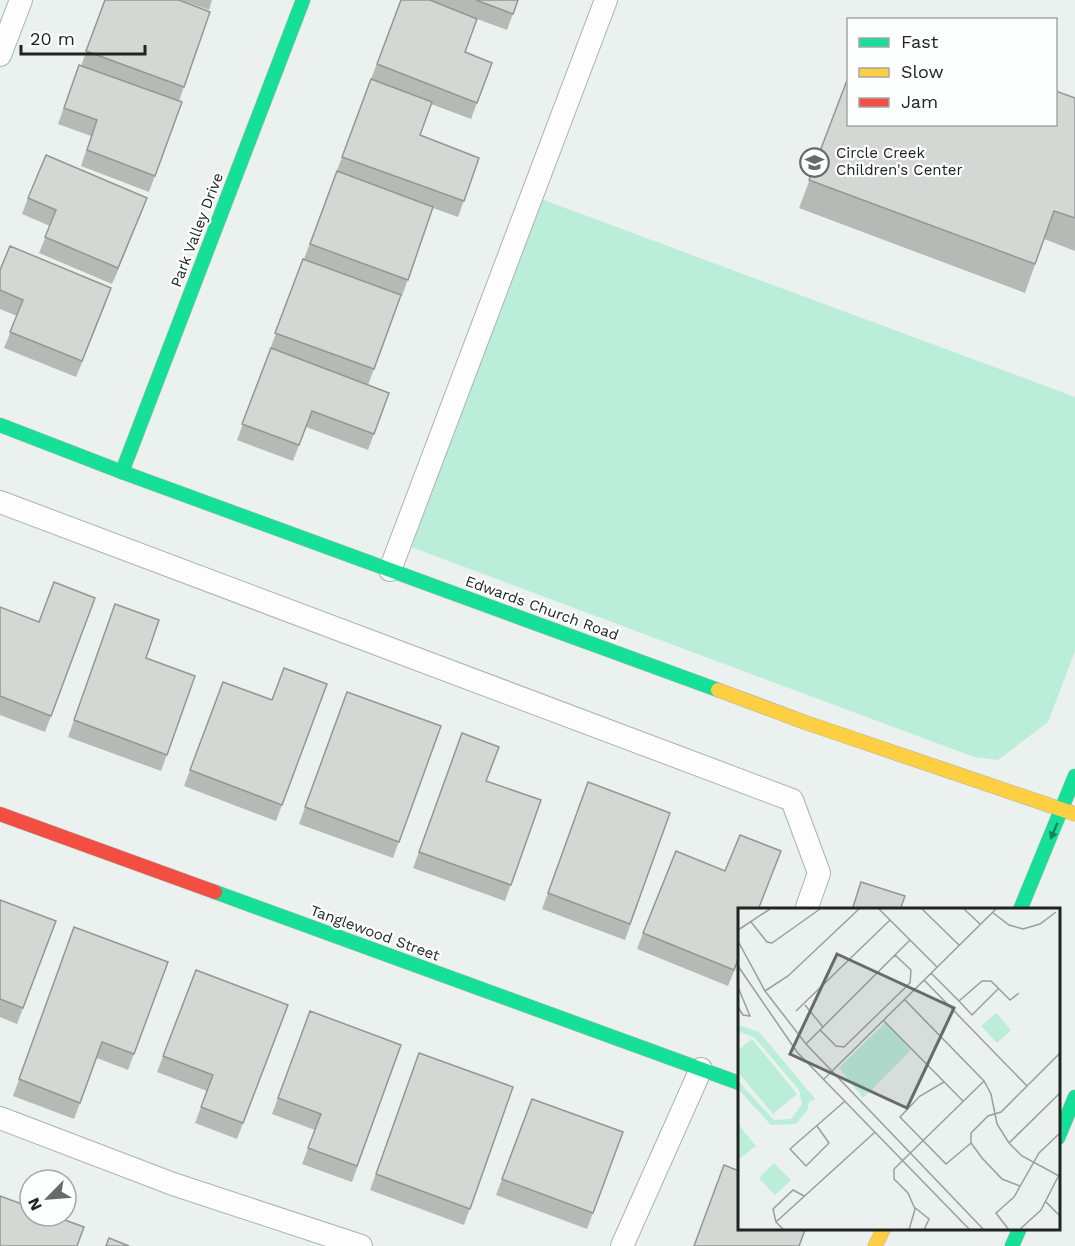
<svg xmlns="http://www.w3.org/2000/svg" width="1075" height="1246" font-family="'Work Sans',sans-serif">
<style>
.green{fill:#bbeddb}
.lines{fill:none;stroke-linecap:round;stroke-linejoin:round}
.lane-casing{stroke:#adb2b0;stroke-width:24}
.fast-casing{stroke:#adb2b0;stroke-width:15}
.slow-casing{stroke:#adb2b0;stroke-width:15}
.jam-casing{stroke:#adb2b0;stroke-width:15}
.lane{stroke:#fcfdfc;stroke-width:22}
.fast{stroke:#16e098;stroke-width:14}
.slow{stroke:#ffcf43;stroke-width:14}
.jam{stroke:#f24e42;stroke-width:14}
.wall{fill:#b5bab7}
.shaded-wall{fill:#949795}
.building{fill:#d3d8d5;stroke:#949795;stroke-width:1.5}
.oneway{fill:#1b825e}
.labels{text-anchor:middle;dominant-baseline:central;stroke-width:4.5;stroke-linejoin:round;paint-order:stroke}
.poi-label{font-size:15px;fill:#202523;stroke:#fcfffe;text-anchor:start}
.street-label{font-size:15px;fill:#202523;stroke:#fcfffe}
.inset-road{fill:none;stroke:#9a9f9d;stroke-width:1.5}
.view{fill:#676c6a;fill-opacity:0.15;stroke:#676c6a;stroke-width:3}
.inset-edge{fill:none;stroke:#202523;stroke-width:3}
</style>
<rect width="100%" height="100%" fill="#ebf1ee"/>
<path class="green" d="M541,199l534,198v254l-27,71 -50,38 -24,-3 -563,-210z"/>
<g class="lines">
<defs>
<g id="lane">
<path d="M0,55l21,-55"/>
<path d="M0,502l792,298 27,73 -13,37"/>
<path d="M390,570l216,-570"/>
<path d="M0,1118l173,66 188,62"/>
<path d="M622,1246l79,-177"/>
</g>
<g id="fast">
<path d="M0,425l122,47 596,218"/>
<path d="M122,472l181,-472"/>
<path d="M215,892l524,191"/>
<path d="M1020,910l55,-134"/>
<path d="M1058,1138l17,-41"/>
<path d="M1012,1246l7,-16"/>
</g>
<g id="slow">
<path d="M718,690l86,32 271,92"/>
<path d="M875,1246l8,-16"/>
</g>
<path id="jam" d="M0,814l215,78"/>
</defs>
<use href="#lane" class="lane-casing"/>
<use href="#fast" class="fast-casing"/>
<use href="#slow" class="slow-casing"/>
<use href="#jam" class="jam-casing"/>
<use href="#lane" class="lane"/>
<use href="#fast" class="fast"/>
<use href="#slow" class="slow"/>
<use href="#jam" class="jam"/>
</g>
<g class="wall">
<path d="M105,0l105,12 -31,89 3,1 -33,90 -68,-26 10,-30 -33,-12 21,-59 2,1z"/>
<path d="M181,0h31l-3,10z"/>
<path d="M401,0h117l-11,30 -30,-11 -12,33 27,11 -21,56 -40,-15 -11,31 59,23 -21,59 -25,-9 -31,88h-1l-33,89 21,8 -21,57 -62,-23 -13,34 -56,-21 66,-181h1l67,-180z"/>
<path d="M849,75l226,23v153l-31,-12 -19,54 -226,-85z"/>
<path d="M28,198h119l-35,86 -73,-31 11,-27 -28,-12z"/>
<path d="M0,270l111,18 -35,89 -72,-29 13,-32 -17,-7z"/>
<path d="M95,598l-50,134 -45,-17v-108l39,15z"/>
<path d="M115,604l31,54 49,18 -34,95 -93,-34z"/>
<path d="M223,682l49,18 55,-16 -51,137 -92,-35z"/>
<path d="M347,692l94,34 -48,132 -94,-34z"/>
<path d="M462,733l25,48 54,19 -36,101 -92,-33z"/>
<path d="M588,782l82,31 -45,127 -83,-31z"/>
<path d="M781,851l-6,17 -36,42v49l-11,27 -91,-37 6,-16 82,-62z"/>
<path d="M0,900l56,21 -39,103 -17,-7z"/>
<path d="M74,927l94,35 -40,108 -31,-12 -23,61 -61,-23z"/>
<path d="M196,970l92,35 -51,134 -42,-16 12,-32 -50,-19z"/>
<path d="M310,1011l91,34 -49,137 -50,-18 13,-34 -43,-16z"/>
<path d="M419,1053l94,34 -49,138 -94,-35z"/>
<path d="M532,1099l91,33 -36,97 -91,-34z"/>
</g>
<g class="shaded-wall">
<path d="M147,198l-6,16 -29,70 6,-16z"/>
<path d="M111,288l-6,17 -29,72 6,-16z"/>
</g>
<g class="building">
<path d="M105,0h74l31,12 -26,75 -98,-36z"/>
<path d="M401,0h29l47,19 -12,33 27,11 -15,40 -100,-39z"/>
<path d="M476,0h42l-5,14z"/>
<path d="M79,65l103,37 -27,74 -68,-26 10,-30 -33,-12z"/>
<path d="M849,75v49h207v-33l19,7v120l-21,-7 -19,53 -226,-84z"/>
<path d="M371,79l61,23 -12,33 59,23 -15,43 -122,-44z"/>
<path d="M46,155l101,43 -29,70 -73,-31 11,-27 -28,-12z"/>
<path d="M337,171l96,36 -25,73 -98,-36z"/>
<path d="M10,246l101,42 -29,73 -72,-29 13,-32 -23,-10v-20z"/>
<path d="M303,259l98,36 -27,74 -99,-36z"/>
<path d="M271,348l118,45 -15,41 -62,-23 -13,34 -57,-21z"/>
<path d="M54,582l41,16 -44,118 -51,-20v-89l39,15z"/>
<path d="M115,604l44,16 -13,38 49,18 -28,79 -93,-35z"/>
<path d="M284,668l43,16 -45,121 -92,-35 33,-88 49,18z"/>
<path d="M347,692l94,34 -42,116 -94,-35z"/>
<path d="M462,733l37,14 -13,34 55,19 -30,85 -92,-33z"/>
<path d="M588,782l82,31 -40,111 -82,-31z"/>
<path d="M740,835l41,16 -23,59h-19v47l-5,13 -91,-37 33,-82 49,20z"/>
<path d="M861,882l44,14 -5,14h-48z"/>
<path d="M0,900l56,21 -33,87 -23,-9z"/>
<path d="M74,927l94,35 -34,92 -32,-12 -22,61 -61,-24z"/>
<path d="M196,970l92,35 -45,118 -42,-16 12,-32 -50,-19z"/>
<path d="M310,1011l91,34 -44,121 -49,-18 13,-34 -43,-16z"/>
<path d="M419,1053l94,34 -43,122 -94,-35z"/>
<path d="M532,1099l91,33 -30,81 -91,-34z"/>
<path d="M724,1165l15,6v59h66l-6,16h-105z"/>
<path d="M0,1196l30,11v9h24l30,11 -7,19h-77z"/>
<path d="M109,1238l20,8h-23z"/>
</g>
<defs><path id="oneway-solid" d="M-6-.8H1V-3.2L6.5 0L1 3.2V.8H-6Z" transform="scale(1.5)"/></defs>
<use class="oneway" href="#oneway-solid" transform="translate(1054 831) rotate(113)"/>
<defs>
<symbol id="school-ring" viewBox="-11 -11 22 22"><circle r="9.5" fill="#fcfffe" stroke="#676c6a" stroke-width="1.5"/><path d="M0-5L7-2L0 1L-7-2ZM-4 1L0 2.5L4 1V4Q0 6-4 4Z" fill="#676c6a"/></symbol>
</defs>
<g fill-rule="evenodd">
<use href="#school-ring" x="798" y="146" width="33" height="33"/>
</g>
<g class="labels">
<g class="poi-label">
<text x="836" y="153">Circle Creek<tspan x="836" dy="17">Children's Center</tspan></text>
</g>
<g class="street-label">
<text transform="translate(197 230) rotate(-69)">Park Valley Drive</text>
<text transform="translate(542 608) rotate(20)">Edwards Church Road</text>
<text transform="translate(375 933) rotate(20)">Tanglewood Street</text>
</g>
</g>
<g transform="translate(738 908)">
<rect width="322" height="322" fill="#ebf1ee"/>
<path d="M258,105l15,17 -14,13 -16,-17zM147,115l26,27 -48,48 -24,-30zM0,117l21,7 56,67 -6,3 -2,9 -11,13 -25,1 -33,-36v-8l36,39 17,-1 11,-15 -3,-14 -44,-52 -17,-7zM14,131l45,55 -24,20 -35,-42v-22zM0,216l18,22 -18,14zM36,255l17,17 -16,15 -16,-17z" fill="#bbeddb"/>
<path class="inset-road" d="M141,1l58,58M184,1l37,36M226,1l16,15M254,4l17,13 14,4 17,-5 16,-12M13,14l16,20 5,1 48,-34M0,22l32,-21M0,33l27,50 41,53 178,186M0,58l59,86 173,178M193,65l28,28 23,-20h9l19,19 9,-7M186,72l103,106M0,79l12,29 -7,-1 -5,-8M27,83l23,-15 71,-67M166,91l80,82 7,13 6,30 12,19 13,13 39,21M221,93l13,14 26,-26M67,97l18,22M58,103l94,-91M145,112l80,81M82,122l16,16 8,1 66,-64 1,-13 -16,-15M68,136l104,-104M85,172l173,-171M206,174l-24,14 -20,21 46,47 25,-21M79,218l12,17 -23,23 -16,-17 55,-48M271,235l52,-51M282,278l-18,-7 -20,-21 -11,-15v-10l17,-17 13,-4 60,-60M308,294l15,15M176,299l15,12 -5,11M38,314l-3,-13 20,-19 11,6M46,322l-8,-8 99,-90M171,322l6,-21 -7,-16 -14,-14v-10l90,-88M271,322l-13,-17 18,-16 25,-44 22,-21M281,322l22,-20 19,-37"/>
<path class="view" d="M99,46l117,54 -47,100 -117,-54z"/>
<rect width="322" height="322" class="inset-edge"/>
</g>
<rect x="847" y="18" width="210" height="108" fill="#fcfffe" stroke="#a4a8a6" stroke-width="1.5"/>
<rect x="859" y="38" width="30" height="9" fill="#16e098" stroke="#a4a8a6" stroke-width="1.5"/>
<text x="901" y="48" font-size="18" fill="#202523">Fast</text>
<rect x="859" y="68" width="30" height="9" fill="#ffcf43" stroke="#a4a8a6" stroke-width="1.5"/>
<text x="901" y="78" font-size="18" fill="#202523">Slow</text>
<rect x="859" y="98" width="30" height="9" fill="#f24e42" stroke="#a4a8a6" stroke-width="1.5"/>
<text x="901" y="108" font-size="18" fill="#202523">Jam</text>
<g transform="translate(48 1198) rotate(245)"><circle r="28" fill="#fcfffe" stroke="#a4a8a6" stroke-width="1.5"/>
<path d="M0-4.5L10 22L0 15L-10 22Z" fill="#676c6a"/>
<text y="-9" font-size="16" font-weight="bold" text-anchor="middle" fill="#202523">N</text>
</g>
<path d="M21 45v9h124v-9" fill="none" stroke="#202523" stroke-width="3"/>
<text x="30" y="45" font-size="18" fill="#202523" stroke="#fcfffe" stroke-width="4.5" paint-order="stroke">20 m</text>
</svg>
